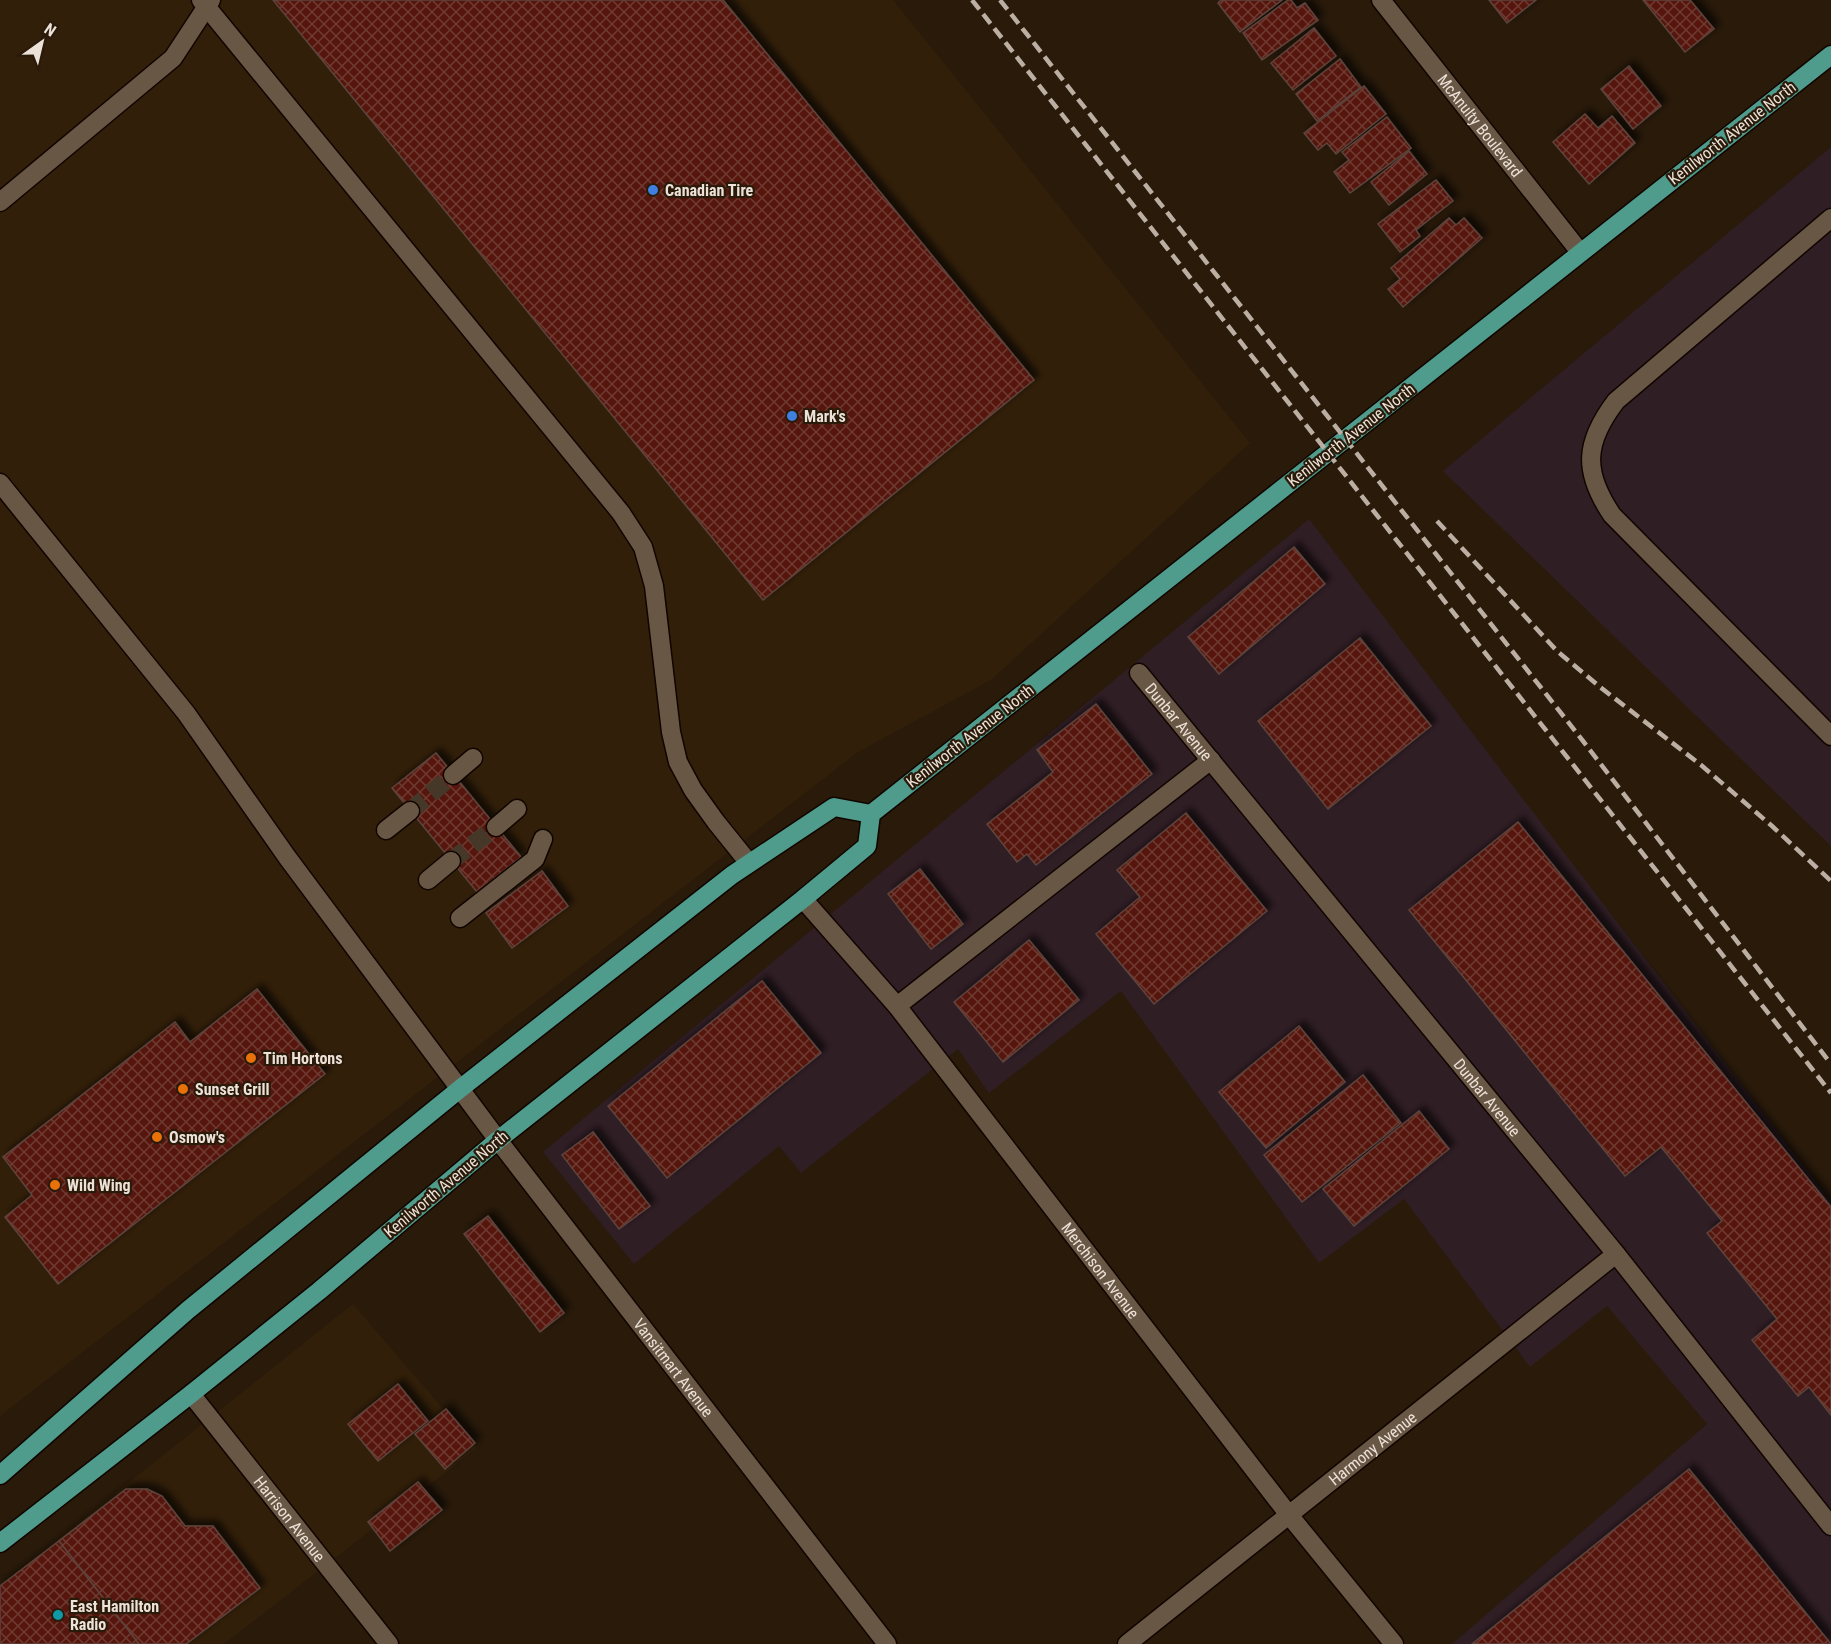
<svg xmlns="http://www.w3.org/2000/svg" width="1831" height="1644" font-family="'Roboto Condensed',sans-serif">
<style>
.built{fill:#321f09}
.industrial{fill:#301e25}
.building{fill:url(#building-cross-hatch);stroke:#5c443e;stroke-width:1.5;filter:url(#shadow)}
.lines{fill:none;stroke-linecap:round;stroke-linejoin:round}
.minor-tunnel{stroke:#463829;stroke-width:18;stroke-dasharray:18 9;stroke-linecap:butt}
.minor-casing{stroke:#110500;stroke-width:21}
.major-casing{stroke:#110500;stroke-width:21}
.minor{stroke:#695746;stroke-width:18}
.major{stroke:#4f9c8d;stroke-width:18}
.rail{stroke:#bbafa4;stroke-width:4.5;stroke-dasharray:12 6;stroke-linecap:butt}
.shop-dot{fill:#3f7fe0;stroke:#291a0a;stroke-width:2}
.food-dot{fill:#e8710a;stroke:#291a0a;stroke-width:2}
.culture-dot{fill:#0f9aa8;stroke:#291a0a;stroke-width:2}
.labels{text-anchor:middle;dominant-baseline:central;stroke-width:4.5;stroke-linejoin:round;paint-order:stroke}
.street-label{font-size:16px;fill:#ede2d8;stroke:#291a0a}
.poi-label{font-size:16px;font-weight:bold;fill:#ede2d8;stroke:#291a0a;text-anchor:start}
</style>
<defs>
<pattern id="building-cross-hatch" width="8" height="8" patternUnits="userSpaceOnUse" patternTransform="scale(1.5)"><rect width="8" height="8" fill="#56190e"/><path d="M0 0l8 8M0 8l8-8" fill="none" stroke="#6f3a30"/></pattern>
<filter id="shadow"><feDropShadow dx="5.5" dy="-5.5" stdDeviation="3" flood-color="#0009"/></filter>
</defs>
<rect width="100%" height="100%" fill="#291a0a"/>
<g class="built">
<path d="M0,0h893l357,443 -259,237 -133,72 -858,664z"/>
<path d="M353,1304l124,144 -253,196h-224v-59z"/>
</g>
<g class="industrial">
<path d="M1831,147v699l-388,-375z"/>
<path d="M1309,519l522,683v442h-379l255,-220 -100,-118 -77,61 -126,-168 -85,64 -198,-272 -132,102 -31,-44 -157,124 -22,-27 -145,118 -91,-112z"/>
</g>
<g class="building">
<path d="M273,0h450l311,380 -271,220z"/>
<path d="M1221,0h61l-42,32 -22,-29z"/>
<path d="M1288,0h3l6,8 8,-5 13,17 -56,40 -19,-27z"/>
<path d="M1489,0h47l-29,23z"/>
<path d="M1643,0h47l24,29 -29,23z"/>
<path d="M1314,28l22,28 -43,34 -22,-27z"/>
<path d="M1340,59l21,28 -44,34 -21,-27z"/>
<path d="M1629,66l32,40 -28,23 -32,-40z"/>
<path d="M1364,86l22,28 -50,40 -9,-11 -9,7 -14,-17z"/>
<path d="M1585,114l13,14 14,-12 23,27 -46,41 -36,-42z"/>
<path d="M1387,117l24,31 -61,45 -16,-21 15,-12 -7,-8z"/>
<path d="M1409,151l18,23 -38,31 -18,-23z"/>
<path d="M1436,180l17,21 -37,29 4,6 -20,16 -22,-28z"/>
<path d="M1449,218l7,7 8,-7 18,20 -79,69 -15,-18 12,-10 -9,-11z"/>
<path d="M1294,547l31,37 -106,90 -31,-37z"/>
<path d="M1360,638l71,88 -103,83 -70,-88z"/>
<path d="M1096,704l56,70 -116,91 -9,-11 -10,8 -30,-38 66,-52 -16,-22z"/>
<path d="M436,753l85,104 -44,35 -85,-104z"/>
<path d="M1186,813l81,98 -113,93 -58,-70 44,-37 -23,-27z"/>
<path d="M1518,822l313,385v208l-22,-28 -11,9 -46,-56 25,-21 -70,-86 15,-12 -61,-74 -36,29 -216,-266z"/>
<path d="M920,869l43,55 -32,25 -43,-55z"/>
<path d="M542,871l26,35 -56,42 -26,-35z"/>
<path d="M1029,940l50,60 -76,62 -49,-60z"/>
<path d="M762,981l59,72 -154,125 -59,-72z"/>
<path d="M257,989l68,85 -267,210 -53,-67 27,-22 -29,-38 172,-135 15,20z"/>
<path d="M1299,1026l46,56 -79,66 -47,-56z"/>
<path d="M1363,1075l38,48 -99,79 -38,-47z"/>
<path d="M1419,1111l30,38 -95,77 -31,-37z"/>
<path d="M593,1132l57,74 -31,23 -57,-74z"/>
<path d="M488,1216l76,97 -24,19 -76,-98z"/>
<path d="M398,1384l30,37 -50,40 -30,-37z"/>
<path d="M446,1409l29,34 -30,26 -30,-35z"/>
<path d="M1689,1469l142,175h-359z"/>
<path d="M418,1482l24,28 -52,41 -22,-29z"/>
<path d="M126,1489h21l15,7 23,30h28l47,62 -74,56h-47l-80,-103z"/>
<path d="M59,1541l80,103h-139v-58z"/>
</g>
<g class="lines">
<g class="minor-tunnel">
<path d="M410,811l43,-36"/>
<path d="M451,861l45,-34"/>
</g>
<defs>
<g id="minor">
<path d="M201,0l420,513 22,34 11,39 17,146 7,30 15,28 23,32 33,41"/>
<path id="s1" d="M1381,0l199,252"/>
<path d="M0,202l173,-144 38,-58"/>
<path d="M1831,218l-215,183c-32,42 -33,71 -4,114l219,221"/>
<path id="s2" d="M0,483l186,230 101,144 211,283 389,504"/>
<path id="s3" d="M1139,673l477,581 215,272"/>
<path d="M453,775l20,-17"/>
<path d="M496,827l21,-18"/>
<path d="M386,830l24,-19"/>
<path d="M428,880l23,-19"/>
<path id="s4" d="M803,899l94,107 392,509 105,129"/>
<path d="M460,918l75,-59 8,-20"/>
<path d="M897,1006l314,-246"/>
<path id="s5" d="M191,1394l198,250"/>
<path id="s6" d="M1127,1644l489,-390"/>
</g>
<g id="major">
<path d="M0,1475l188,-165 273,-222 271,-213 102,-68 37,7"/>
<path d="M0,1543l191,-149 128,-103 179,-151 305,-241 64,-53 4,-32 960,-759"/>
</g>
</defs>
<use href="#minor" class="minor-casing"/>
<use href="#major" class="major-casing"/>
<use href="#minor" class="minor"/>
<use href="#major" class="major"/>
<g class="rail">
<path d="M972,0l859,1093"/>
<path d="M1000,0l583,741 248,323"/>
<path d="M1437,521l120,130 43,36 101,78 71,61 59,55"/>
</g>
</g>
<g class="shop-dot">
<circle cx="653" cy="190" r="6"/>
<circle cx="792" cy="416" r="6"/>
</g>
<g class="food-dot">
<circle cx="251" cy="1058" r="6"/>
<circle cx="183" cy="1089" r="6"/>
<circle cx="157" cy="1137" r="6"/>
<circle cx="55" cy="1185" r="6"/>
</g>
<circle class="culture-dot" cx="58" cy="1615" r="6"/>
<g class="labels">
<g class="street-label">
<text stroke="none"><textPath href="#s1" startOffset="160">McAnulty Boulevard</textPath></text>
<text transform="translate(1732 133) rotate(-38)">Kenilworth Avenue North</text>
<text transform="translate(1351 435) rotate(-38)">Kenilworth Avenue North</text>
<text stroke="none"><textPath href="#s3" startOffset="63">Dunbar Avenue</textPath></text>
<text transform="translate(970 736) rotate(-38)">Kenilworth Avenue North</text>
<text stroke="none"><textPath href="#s3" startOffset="549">Dunbar Avenue</textPath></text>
<text transform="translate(446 1184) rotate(-40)">Kenilworth Avenue North</text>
<text stroke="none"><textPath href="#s4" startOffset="476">Merchison Avenue</textPath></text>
<text stroke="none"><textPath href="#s2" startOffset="1112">Vansitmart Avenue</textPath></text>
<text stroke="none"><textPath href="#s6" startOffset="314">Harmony Avenue</textPath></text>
<text stroke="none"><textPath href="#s5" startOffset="159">Harrison Avenue</textPath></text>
</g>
<g class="poi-label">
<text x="665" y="190">Canadian Tire</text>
<text x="804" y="416">Mark's</text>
<text x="263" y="1058">Tim Hortons</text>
<text x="195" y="1089">Sunset Grill</text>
<text x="169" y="1137">Osmow's</text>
<text x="67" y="1185">Wild Wing</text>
<text x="70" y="1606">East Hamilton<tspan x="70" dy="18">Radio</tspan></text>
</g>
</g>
<g transform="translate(42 42) rotate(34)" stroke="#291a0a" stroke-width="4.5" paint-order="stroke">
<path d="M0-4.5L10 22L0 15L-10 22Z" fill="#ede2d8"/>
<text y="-9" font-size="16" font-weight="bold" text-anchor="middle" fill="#ede2d8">N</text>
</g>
</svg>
